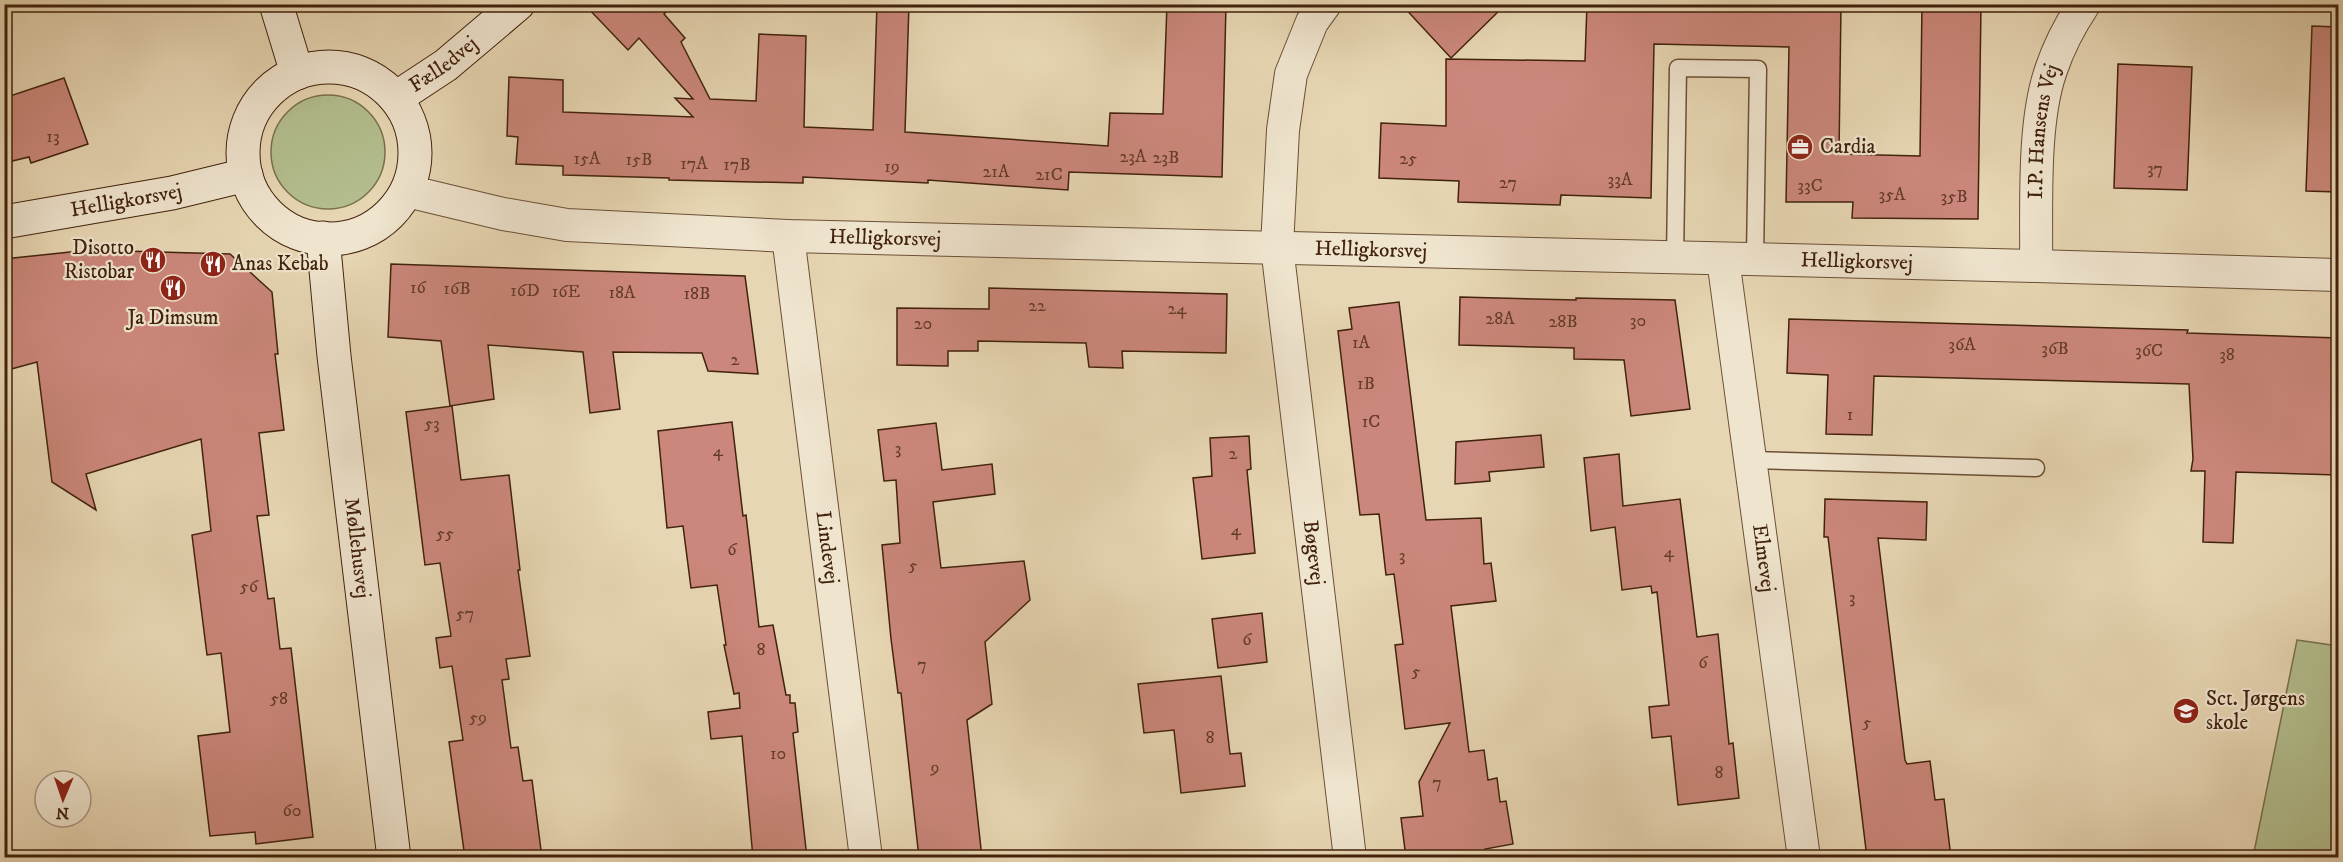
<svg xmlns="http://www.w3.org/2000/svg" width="2343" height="862" font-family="'IM FELL DW Pica',serif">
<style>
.green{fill:#b3be8e;stroke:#7a704d;stroke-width:1.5}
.building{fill:#cb877b;stroke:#42220c;stroke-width:1.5}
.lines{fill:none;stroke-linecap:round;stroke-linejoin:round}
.lane-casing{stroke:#6b4f36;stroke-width:19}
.street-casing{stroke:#6b4f36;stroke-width:34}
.secondary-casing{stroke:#42220c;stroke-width:35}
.lane{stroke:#efe4ce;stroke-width:16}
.street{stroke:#efe4ce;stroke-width:32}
.secondary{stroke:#efe4ce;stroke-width:33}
.labels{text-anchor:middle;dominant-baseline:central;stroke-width:4.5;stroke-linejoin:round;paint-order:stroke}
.number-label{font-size:18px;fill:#643b28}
.street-label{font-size:21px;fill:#42220c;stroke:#efe4ce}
.poi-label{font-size:21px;fill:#42220c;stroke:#efe4ce;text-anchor:start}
</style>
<rect width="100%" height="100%" fill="#e7d6b3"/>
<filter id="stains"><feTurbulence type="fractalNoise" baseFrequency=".00333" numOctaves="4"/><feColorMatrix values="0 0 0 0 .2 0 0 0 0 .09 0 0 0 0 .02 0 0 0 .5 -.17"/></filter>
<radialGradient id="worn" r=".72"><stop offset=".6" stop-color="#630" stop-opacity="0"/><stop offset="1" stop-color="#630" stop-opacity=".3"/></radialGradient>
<g class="green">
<circle cx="328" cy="152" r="57"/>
<path d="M2297,640l41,6v211h-85z"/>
</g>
<g class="building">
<path d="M584,4h90l-10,10 21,24 -4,4 29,57 46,2 3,-67 47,2 -2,91 69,3 4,-126h32l-4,128 203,14 2,-33 53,1 4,-110h59l-4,173 -153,-5 -1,18 -140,-10v3l-125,-6v6l-134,-3v-2l-106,-3v-9l-47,-2 2,-27 -11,-1 2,-59 54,3v32l130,5 -18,-19 18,1 -54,-61 -11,12z"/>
<path d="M1401,4h105l-55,54z"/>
<path d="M1587,4h254l-2,150 81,2 2,-152h59l-3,215 -126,-1 1,-16h-67l3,-155 -135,-3 -3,154 -90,-3 -1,10 -102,-3 1,-21 -80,-3 2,-55 65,3v-67l139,2z"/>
<path d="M2312,26l26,1v165l-32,-1z"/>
<path d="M2118,64l74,3 -5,123 -73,-2z"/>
<path d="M64,78l24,66 -57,19 -2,-6 -25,6v-65z"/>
<path d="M89,250l141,4 42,38 6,62h-3l9,76 -25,3 10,82 -12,1 11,83 6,-1 6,51 11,-1 22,189 -57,7 -1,-12 -45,4 -12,-100 32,-4 -9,-79 -14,2 -15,-120 19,-4 -10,-92 -115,35 10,36 -44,-28 -15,-120 -33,9v-112z"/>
<path d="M391,264l354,12 13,98 -50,-3 -6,-18 -89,-1 7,57 -30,4 -7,-61 -95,-7 6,54 -44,7 -9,-65 -53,-4z"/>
<path d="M989,288l238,6 -1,59 -104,-2 1,17 -34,-1 -3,-24 -108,-2v10h-30v15l-51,-1v-57l92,1z"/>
<path d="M1460,297l116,3v-2l99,2 15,109 -59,7 -7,-56 -50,-1v-11l-115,-3z"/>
<path d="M1399,302l27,218 55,-2 3,46 7,-1 5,38 -45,5 18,146 15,-2 4,30 9,-2 3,24 6,-1 7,43 -28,5 1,9h-80l-5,-40 22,-2 -4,-34 31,-59 -45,6 -10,-84 8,-1 -9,-70 -8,1 -7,-61 -19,1 -22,-184 14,-2 -3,-21z"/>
<path d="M1789,319l399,11 -1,3 151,5v137l-102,-3 -3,71 -30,-1 2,-71h-14l2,-12 -4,-75 -315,-8 -2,59 -46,-1 2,-59 -41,-2z"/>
<path d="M452,406l9,74 48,-5 11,95h-2l12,86 -24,3 3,20 -7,1 9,68 7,-1 5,34 9,-1 10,78h-77l-16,-116 14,-2 -11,-74 -12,2 -4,-30 15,-2 -11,-73 -15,2 -19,-153z"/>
<path d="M732,422l11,94 3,-1 13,112 14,-2 13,70h4v8h5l3,29 -5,1 14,125h-54l-11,-122 -31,3 -3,-27 32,-4 -1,-15 -5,1 -10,-49h2l-9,-60 -26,3 -8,-62 -16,2 -9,-97z"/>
<path d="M936,423l6,47 50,-6 3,30 -62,8 8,66 83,-7 6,39 -45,42 7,62 -25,16 15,138h-63l-18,-165h-3l-7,-54 -9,-94 18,-2 -4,-63 -12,1 -6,-51z"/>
<path d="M1541,435l3,32 -55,5 1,9 -35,3 1,-42z"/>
<path d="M1249,436l2,33 -4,1 8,83 -53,6 -9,-81 19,-2 -2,-38z"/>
<path d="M1619,454l4,52 57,-7 17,138 21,-3 11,110 4,-1 6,55 -61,7 -7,-69 -19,2 -3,-31 20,-2 -12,-113 -5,1 -1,-7 -29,4 -7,-63 -24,4 -7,-73z"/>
<path d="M1825,499l102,3 -1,38 -48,-2 27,222 2,4 23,-3 5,39 9,-1 7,59h-84l-39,-321h-4z"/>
<path d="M1262,613l5,49 -49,6 -6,-49z"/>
<path d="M1221,676l9,78 11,-1 4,33 -64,7 -7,-63 -30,3 -6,-49z"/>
</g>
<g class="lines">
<defs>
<g id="lane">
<path d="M1675,258l3,-190 80,1 -3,190"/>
<path d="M1750,460l286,8"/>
</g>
<g id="street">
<path id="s1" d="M1325,4l-13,18 -21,52 -8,56 -6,117 73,611"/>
<path id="s2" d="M407,191l96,23 64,11 221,11 1248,30 302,9"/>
<path id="s3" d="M788,236l78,622"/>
<path id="s4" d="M1723,259l81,599"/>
<path id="s5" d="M2036,266c1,-58 -4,-142 15,-196 8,-24 19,-45 33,-66"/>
</g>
<g id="secondary">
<path d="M276,4l21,69"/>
<circle cx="329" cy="153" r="86"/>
<path id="s6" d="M396,98l50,-33 72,-61"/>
<path id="s7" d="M4,222l168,-29 74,-18"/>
<path id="s8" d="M323,238l11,118 60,502"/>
</g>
</defs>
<use href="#lane" class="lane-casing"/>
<use href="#street" class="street-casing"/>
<use href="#secondary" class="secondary-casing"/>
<use href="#lane" class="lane"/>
<use href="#street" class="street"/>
<use href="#secondary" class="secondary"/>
</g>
<defs>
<symbol id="office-disc" viewBox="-11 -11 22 22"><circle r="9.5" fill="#8f2418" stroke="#efe4ce"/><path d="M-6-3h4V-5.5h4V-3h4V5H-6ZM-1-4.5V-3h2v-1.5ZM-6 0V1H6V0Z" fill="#fff"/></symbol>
<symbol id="restaurant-disc" viewBox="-11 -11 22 22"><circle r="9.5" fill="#8f2418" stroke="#efe4ce"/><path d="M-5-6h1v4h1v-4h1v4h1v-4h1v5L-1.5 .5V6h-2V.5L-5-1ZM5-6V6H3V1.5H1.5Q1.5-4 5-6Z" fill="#fff"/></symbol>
<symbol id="school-disc" viewBox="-11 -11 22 22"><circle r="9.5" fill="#8f2418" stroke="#efe4ce"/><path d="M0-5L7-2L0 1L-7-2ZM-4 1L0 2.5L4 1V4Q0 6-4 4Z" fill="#fff"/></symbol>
</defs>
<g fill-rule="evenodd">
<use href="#office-disc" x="1785" y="132" width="30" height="30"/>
<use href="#restaurant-disc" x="138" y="245" width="30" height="30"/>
<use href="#restaurant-disc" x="198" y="249" width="30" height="30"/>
<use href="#restaurant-disc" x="158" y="273" width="30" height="30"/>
<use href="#school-disc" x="2171" y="696" width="30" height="30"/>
</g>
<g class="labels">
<g class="number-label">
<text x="53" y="137">13</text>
<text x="1133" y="157">23A</text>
<text x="1166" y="158">23B</text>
<text x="587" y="159">15A</text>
<text x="1408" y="159">25</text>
<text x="639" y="160">15B</text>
<text x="694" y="164">17A</text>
<text x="737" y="165">17B</text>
<text x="892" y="167">19</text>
<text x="2155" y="169">37</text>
<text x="996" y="172">21A</text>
<text x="1049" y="175">21C</text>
<text x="1620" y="180">33A</text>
<text x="1508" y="183">27</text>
<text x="1810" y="186">33C</text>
<text x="1892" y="195">35A</text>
<text x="1954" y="197">35B</text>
<text x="418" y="288">16</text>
<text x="457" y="289">16B</text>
<text x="525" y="291">16D</text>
<text x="566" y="292">16E</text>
<text x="622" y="293">18A</text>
<text x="697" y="294">18B</text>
<text x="1037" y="306">22</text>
<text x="1177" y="309">24</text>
<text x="1500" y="319">28A</text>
<text x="1638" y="321">30</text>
<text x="1563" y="322">28B</text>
<text x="923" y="324">20</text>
<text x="1361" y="343">1A</text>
<text x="1962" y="345">36A</text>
<text x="2055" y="349">36B</text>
<text x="2149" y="351">36C</text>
<text x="2227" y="355">38</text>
<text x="735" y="360">2</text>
<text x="1366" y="384">1B</text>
<text x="1850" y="415">1</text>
<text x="1371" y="422">1C</text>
<text x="432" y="424">53</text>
<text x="898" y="449">3</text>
<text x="718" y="451">4</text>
<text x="1233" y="454">2</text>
<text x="1236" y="530">4</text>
<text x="445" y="534">55</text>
<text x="732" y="550">6</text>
<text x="1669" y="552">4</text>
<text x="1402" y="556">3</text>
<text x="913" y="566">5</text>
<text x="249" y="587">56</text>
<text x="1852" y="598">3</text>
<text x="465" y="614">57</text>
<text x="1247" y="640">6</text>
<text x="761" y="650">8</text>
<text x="1703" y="663">6</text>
<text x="922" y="665">7</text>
<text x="1416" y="672">5</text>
<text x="279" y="699">58</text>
<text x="478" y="718">59</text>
<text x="1867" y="723">5</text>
<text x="1210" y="738">8</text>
<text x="778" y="754">10</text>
<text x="935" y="768">9</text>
<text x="1719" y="773">8</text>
<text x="1437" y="783">7</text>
<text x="292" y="811">60</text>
</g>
<g class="street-label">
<text stroke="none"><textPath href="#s6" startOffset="58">Fælledvej</textPath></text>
<text stroke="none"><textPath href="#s5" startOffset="135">I.P. Hansens Vej</textPath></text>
<text stroke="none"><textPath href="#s7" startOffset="124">Helligkorsvej</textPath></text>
<text stroke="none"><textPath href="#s2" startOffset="482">Helligkorsvej</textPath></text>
<text stroke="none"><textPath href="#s2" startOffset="968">Helligkorsvej</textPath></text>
<text stroke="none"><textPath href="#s2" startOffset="1454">Helligkorsvej</textPath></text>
<text stroke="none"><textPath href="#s3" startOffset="314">Lindevej</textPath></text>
<text stroke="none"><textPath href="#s8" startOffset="312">Møllehusvej</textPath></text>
<text stroke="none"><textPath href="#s1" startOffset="560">Bøgevej</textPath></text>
<text stroke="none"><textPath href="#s4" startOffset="302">Elmevej</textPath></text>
</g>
<g class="poi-label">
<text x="1820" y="147">Cardia</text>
<text x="134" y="248" text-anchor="end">Disotto<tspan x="134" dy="24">Ristobar</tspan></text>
<text x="232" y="264">Anas Kebab</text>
<text x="173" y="318" text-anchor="middle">Ja Dimsum</text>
<text x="2206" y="699">Sct. Jørgens<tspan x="2206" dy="24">skole</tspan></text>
</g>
</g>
<rect width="2343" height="862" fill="none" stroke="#e7d6b3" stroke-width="24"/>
<rect x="6" y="6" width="2331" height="850" fill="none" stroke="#42220c" stroke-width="3"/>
<rect x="12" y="12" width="2319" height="838" fill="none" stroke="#42220c" stroke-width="1.5"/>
<g transform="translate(63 799) rotate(182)"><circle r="28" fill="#efe4ce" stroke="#aa9680" stroke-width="1.5"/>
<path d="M0-4.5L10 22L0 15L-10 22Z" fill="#8f2418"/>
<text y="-9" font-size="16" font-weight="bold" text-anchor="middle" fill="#42220c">N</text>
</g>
<rect width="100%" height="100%" filter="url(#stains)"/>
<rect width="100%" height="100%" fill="url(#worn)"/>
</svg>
